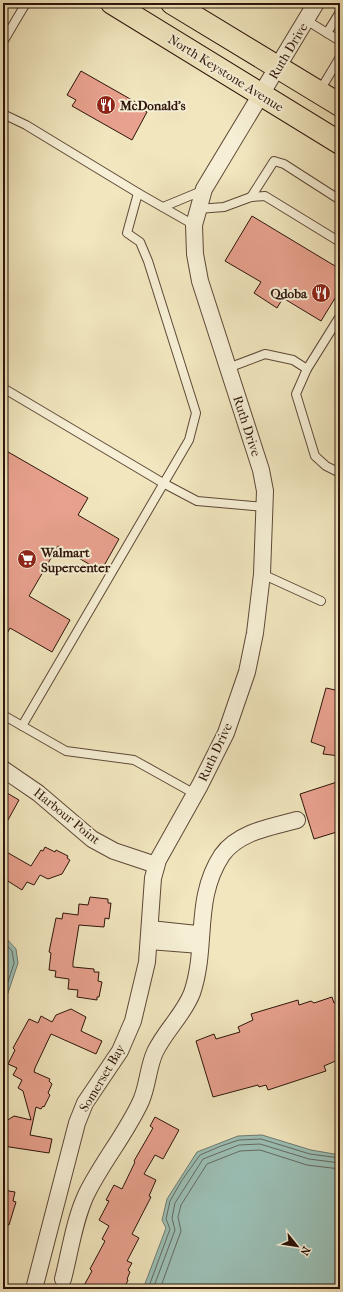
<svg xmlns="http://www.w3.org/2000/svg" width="343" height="1292" font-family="'IM FELL French Canon',serif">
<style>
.water{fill:#9bbfb5;stroke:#6f7b71}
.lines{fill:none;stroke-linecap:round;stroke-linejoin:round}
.shore{stroke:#646a60;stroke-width:1}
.building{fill:#e8a18e;stroke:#2d140a}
.lane-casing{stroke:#5e4837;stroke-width:10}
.street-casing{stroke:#5e4837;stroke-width:18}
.primary-casing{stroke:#2d140a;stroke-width:24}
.lane{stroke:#f6efd5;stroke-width:8}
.street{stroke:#f6efd5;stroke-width:16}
.primary{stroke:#f1e6be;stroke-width:22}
.labels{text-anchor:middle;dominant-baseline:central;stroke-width:4;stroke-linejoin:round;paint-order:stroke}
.street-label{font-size:13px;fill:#2d140a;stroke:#f6efd5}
.poi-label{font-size:13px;font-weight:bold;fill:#2d140a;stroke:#f6efd5;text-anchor:start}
</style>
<rect width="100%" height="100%" fill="#f1e6be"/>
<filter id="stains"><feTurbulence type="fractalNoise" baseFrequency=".005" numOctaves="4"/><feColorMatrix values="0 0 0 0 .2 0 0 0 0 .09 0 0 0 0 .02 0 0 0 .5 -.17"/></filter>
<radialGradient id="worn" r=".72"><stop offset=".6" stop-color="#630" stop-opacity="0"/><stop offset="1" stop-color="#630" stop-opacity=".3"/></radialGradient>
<g class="water">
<path d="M3,935l13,14 2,14 -15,45z"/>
<path d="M262,1135l49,15 29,5v134h-197l23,-61 -4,-8 5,-21 30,-47 41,-16z"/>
</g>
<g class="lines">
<g class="shore">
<path d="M3,941l9,10 2,12 -11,35"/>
<path d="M148,1289l22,-60 -4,-10 4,-18 12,-21 18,-25 21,-9 18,-6 22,-1 49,15 30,4"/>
<path d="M153,1289l22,-59 -3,-12 3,-15 28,-44 36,-14 21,-1 49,15 31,4"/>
<path d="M160,1289l21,-58 -3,-14 3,-12 26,-41 33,-13 20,-1 47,15 33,4"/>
</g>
</g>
<g class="building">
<path d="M81,71l58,33 -1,3 9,5 -15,28 -60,-34 4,-6 -9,-5z"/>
<path d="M252,216l88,53v21l-19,31 -38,-23 -6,10 -23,-15 7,-11 -36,-21z"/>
<path d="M3,449l85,49 -10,17 41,24 -18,32 -43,-25 -29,50 41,24 -18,32 -42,-24 -7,13z"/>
<path d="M326,688l14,3v65l-17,-2 2,-7 -14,-5z"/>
<path d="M340,781v50l-26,8 -14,-45z"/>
<path d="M7,793l12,7 -16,29v-29z"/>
<path d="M45,847l10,5 1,-2 12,6 -1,2 3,2 -8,14 -14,5 -8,-4 -6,10 -7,-3 -5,8 -19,-12v-28l28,16 10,-16 2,1z"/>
<path d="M90,897l18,2v4h3l-2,16 -4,-1 -1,9 -25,-2 -6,37v5l21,2v3h5l-1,9 4,1 -3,15h-2v3l-20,-3 1,-7 -10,-1 1,-10 -14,-2 1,-6 -7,-1 2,-17 -2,-1 7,-34 6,1 1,-6 15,2 1,-11 9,1z"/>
<path d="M332,997l2,6 6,-2v58l-16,7 2,5 -58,19 -2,-5 -7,2 -1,-2 -45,12 -17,-56 18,-7 2,5 24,-7 -2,-5 15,-7 -2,-6 47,-14 1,5 12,-4 3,2z"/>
<path d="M71,1009l15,8 -5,14 21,10 -6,13 -45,-20 -16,34 -1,4 16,7 -1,2 3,3 -4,9 2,2 -6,12 -1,-1 -2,3 -5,-2 -6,28 22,4 -3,14 -46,-7v-23l11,-7 17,4 -8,-29 -5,-3 4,-8 -9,-5 4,-7 -9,-4 7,-14 -2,-2 16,-29 9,4 3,-7 11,6 4,-7z"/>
<path d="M155,1117l24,13 -16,29 -8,-4 -11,19 12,6 -7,16 2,1 -19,37 7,4 -12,23 5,2 -4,7 2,2 -3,7 1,1 -4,9h-42l10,-18 -2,-2 15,-28 -3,-2 7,-13 -10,-6 10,-19 -3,-1 8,-15 8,4 13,-27 -1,-1 19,-33 -3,-2z"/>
<path d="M3,1190l12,2 -2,9 3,1 -7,23h-6z"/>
</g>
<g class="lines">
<defs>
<g id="lane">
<path d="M340,12l-13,21 13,8"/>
<path d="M306,20l21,13"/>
<path d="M3,42l23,-39"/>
<path d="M319,92l21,-35"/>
<path d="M3,114l23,11 112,68"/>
<path d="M251,197l23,-36 10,3 56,36"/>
<path d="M163,207l41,-17"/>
<path d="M198,209l26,-2 27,-10 14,-1 75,46"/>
<path d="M228,368l37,-14 28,6 14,9 -11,25 19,62 11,10 14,7"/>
<path d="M307,369l33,-53"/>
<path d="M3,388l160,95 34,18 68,6"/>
<path d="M262,574l59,27"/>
<path d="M3,715l63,36 68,9 61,34"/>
<path d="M22,726l167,-286 7,-27 -48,-152 -8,-19 -13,-9 11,-40 56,32"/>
</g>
<g id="street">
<path d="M3,769l35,24 54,46 22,12 42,14"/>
<path d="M150,929l47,5"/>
<path d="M149,941l51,4"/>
<path d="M63,1279c7,-27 11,-58 23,-84 16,-33 40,-61 55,-94 7,-16 7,-34 14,-49 10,-21 29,-38 37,-59 16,-47 1,-94 30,-138 16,-23 49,-28 75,-35"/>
<path d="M34,1289l43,-166 8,-20 35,-52 13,-30 14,-59 6,-84 5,-18 42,-75 26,-52 21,-61 8,-39 7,-59 3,-83 -4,-21 -61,-189 -5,-27 -1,-29 10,-36 112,-186"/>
</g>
<g id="primary">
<path d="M112,3l228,140"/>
<path d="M172,3l168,102"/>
</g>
</defs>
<use href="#lane" class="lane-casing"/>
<use href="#street" class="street-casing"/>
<use href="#primary" class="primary-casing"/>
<use href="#lane" class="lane"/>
<use href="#street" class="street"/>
<use href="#primary" class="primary"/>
</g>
<defs>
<symbol id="restaurant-disc" viewBox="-11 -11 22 22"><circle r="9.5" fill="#8f2418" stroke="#f6efd5"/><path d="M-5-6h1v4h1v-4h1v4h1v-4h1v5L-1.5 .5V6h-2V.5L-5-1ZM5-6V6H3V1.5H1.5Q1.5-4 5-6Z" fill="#fff"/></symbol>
<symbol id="supermarket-disc" viewBox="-11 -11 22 22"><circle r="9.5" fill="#8f2418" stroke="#f6efd5"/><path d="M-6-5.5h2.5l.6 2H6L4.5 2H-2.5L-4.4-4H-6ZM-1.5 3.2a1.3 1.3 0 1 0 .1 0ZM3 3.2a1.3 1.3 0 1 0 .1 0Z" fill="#fff"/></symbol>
</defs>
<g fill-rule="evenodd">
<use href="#restaurant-disc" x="95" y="94" width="22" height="22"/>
<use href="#restaurant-disc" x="310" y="282" width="22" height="22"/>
<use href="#supermarket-disc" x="16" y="548" width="22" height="22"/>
</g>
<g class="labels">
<g class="street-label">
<text transform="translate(288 51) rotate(-59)">Ruth Drive</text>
<text transform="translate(226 73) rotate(32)">North Keystone Avenue</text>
<text transform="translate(247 426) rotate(72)">Ruth Drive</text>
<text transform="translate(215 752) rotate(-65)">Ruth Drive</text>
<text transform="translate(67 816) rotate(39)">Harbour Point</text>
<text transform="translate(102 1078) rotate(-59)">Somerset Bay</text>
</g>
<g class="poi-label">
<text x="120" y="105">McDonald's</text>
<text x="307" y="293" text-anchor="end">Qdoba</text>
<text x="41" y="552">Walmart<tspan x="41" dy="15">Supercenter</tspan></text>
</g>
</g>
<rect width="343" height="1292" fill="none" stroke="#f1e6be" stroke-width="16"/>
<rect x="4" y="4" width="335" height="1284" fill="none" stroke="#2d140a" stroke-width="2"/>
<rect x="8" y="8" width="327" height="1276" fill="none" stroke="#2d140a"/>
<g transform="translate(297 1246) rotate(120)" stroke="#f6efd5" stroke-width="3" paint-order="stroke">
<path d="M0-3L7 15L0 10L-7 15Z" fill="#2d140a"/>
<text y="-6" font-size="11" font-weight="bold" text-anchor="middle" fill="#2d140a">N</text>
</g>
<rect width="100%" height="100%" filter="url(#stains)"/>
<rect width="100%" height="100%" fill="url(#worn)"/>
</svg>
